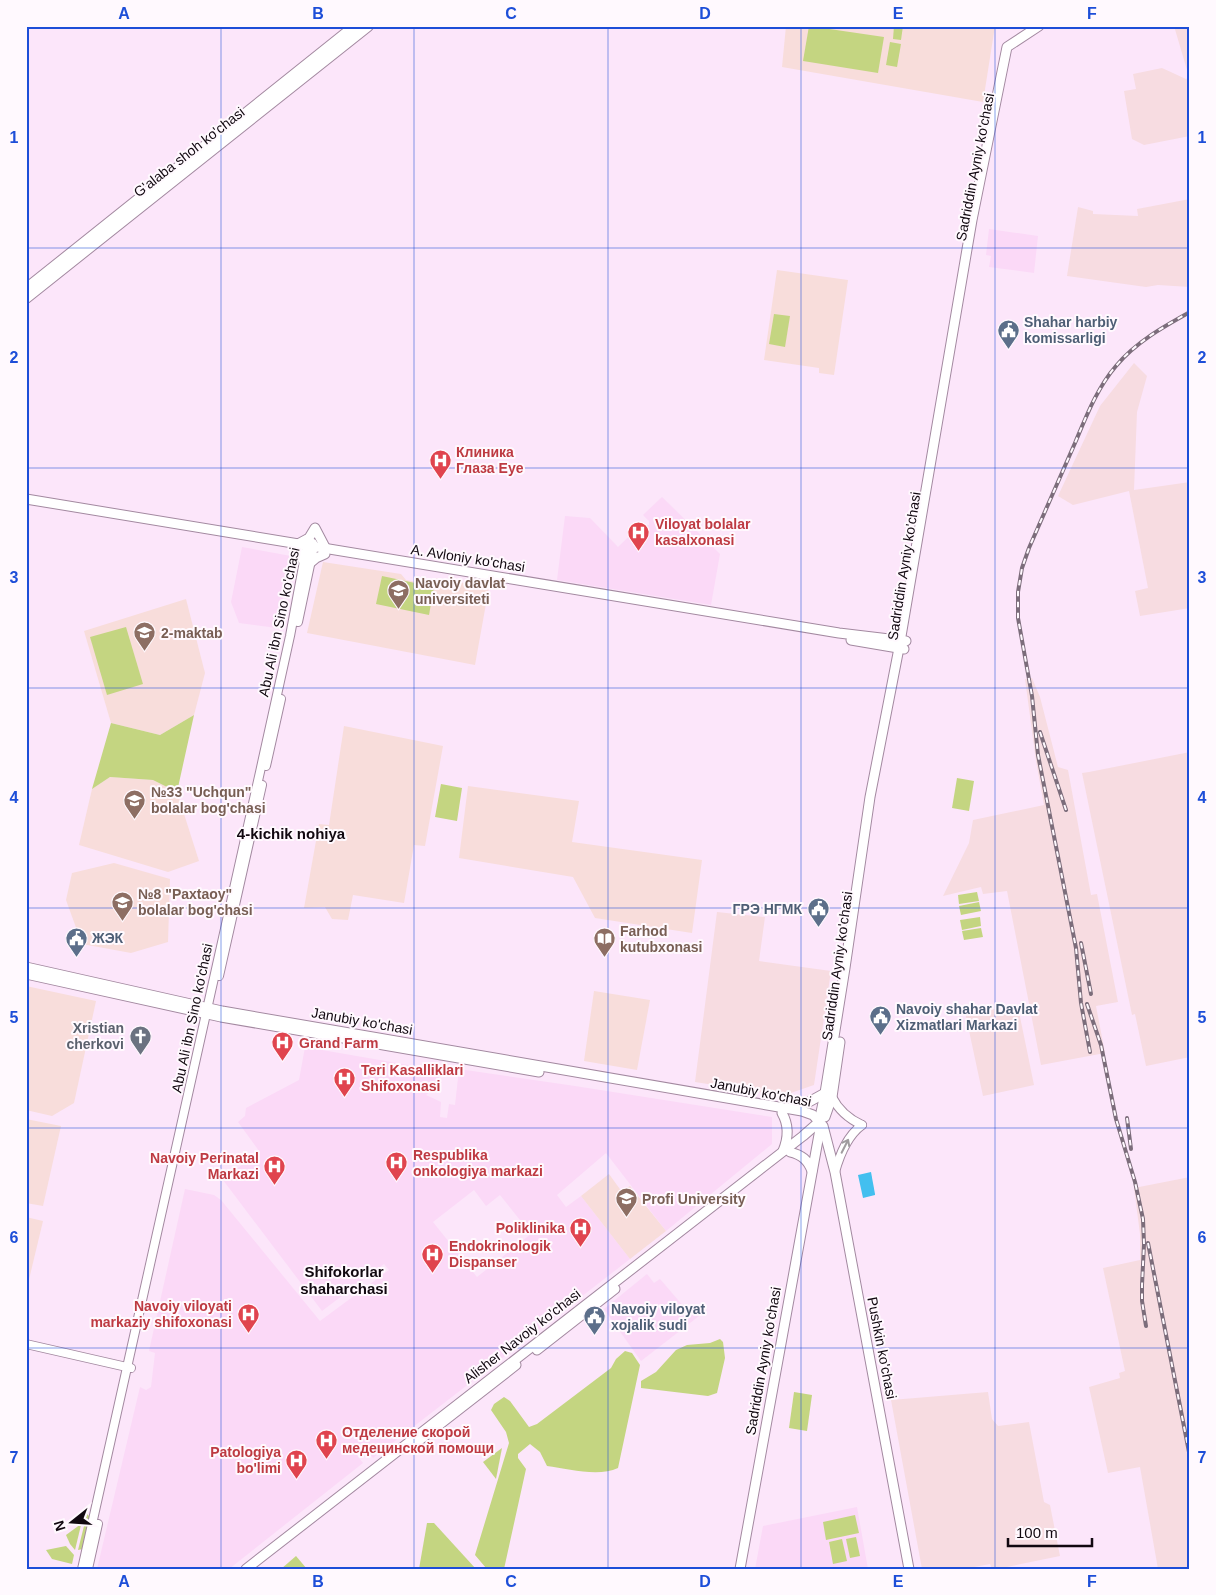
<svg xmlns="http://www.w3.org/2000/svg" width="1216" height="1595" font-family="Helvetica,sans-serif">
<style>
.built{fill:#fbd9f7;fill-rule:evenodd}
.industrial{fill:#f7dce1}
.education{fill:#f8dddb}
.green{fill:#c4d581}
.water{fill:#43bfef}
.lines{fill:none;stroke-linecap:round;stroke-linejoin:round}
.tertiary-casing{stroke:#a389a0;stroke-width:10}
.secondary-casing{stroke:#a389a0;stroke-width:11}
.primary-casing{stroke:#a389a0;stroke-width:12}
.tertiary{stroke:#fff;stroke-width:8}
.secondary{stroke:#fff;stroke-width:9}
.primary{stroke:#fff;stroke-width:10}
.rail-casing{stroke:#7c6d7b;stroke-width:4}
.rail{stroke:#fff9fe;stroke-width:2;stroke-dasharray:5.5;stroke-linecap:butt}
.oneway{stroke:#a09c9f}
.grid{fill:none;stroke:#1d4ed8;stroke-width:1;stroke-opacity:0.55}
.labels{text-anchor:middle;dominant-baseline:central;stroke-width:4;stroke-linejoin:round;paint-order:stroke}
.street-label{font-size:14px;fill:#110810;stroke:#fff9fe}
.service-label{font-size:14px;font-weight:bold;fill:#4e5e75;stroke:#fff9fe;text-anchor:start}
.health-label{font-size:14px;font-weight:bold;fill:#be3a42;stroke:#fff9fe;text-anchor:start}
.education-label{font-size:14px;font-weight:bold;fill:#785e54;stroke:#fff9fe;text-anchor:start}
.worship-label{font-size:14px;font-weight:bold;fill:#5b616d;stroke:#fff9fe;text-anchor:end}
.neighbourhood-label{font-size:15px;font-weight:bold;fill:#110810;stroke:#fff9fe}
.neatline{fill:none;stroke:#1d4ed8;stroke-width:2}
.grid-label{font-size:16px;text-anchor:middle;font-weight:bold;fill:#1d4ed8}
</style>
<rect width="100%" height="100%" fill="#fce6fa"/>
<g class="built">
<path d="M989,229l49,7 -4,37 -45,-6 2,-11 -5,-1z"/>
<path d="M662,497l58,57 -9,51 -154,-25 8,-64 25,2 28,29 23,-22h8v-4l-6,-6z"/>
<path d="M242,547l49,9 -14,72 -38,-5 -8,-21z"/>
<path d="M305,1047l132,23 3,12 -14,13 15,7 -1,15 7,1 2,-14 6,1 4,-36 116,17 197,31v27l-106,87 -60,-78 -49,42 9,12 15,-11 49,63 -257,199 -12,-15 -8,7 10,13 -134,106h-132l43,-182 6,3 5,-3 4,-34 -6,-2 36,-162 29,6 7,5 99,121 69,-51 -5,-6 -62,47 -99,-131 36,-29 -21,-29 7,-6 1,-8 53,-28zM474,1190l12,16 14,-11 31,39 -54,43 -44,-55z"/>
<path d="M647,1274l7,9 6,-4 24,28 5,-3 10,12 -58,45 -37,-52z"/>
<path d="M857,1507l11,62h-113l8,-43z"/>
</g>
<g class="industrial">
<path d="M1174,26h16v43l-3,1z"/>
<path d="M1162,68l24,11 4,-2v59l-46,9 -12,-6 -8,-48 12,-2 -3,-15z"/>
<path d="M1190,199v88l-32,-2 -12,2 -79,-11 11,-69 15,4v3l45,2 -1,-7z"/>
<path d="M1134,363l13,13 -10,36 -3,78 56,-8v126l-50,8 -5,-25 13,-3 -19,-97 -56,14 -15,-9 42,-90z"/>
<path d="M1032,678l8,19 18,70 10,3 23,125 6,-1 21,108 -22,4 9,47 -64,12 -34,-174 -24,3 -2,-7 -38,9 26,-53 4,-23 71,-15 -8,-44 -11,-82z"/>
<path d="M1190,752v305l-44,9 -11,-52 -3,1 -50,-242 7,-1z"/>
<path d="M717,912l48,5 -6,44 72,10 -17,114 -32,11 -87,-14z"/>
<path d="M1018,1007l16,78 -51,11 -18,-84z"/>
<path d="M1190,1177v392h-32l-18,-102 -32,6 -19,-86 31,-9 -1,-5 6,-2 -22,-103 37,-8v-26l-6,-46z"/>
<path d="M988,1392l4,27 6,7 31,-4 15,80 6,3 10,51 -63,13h-5l-2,-5 -26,5h-42l-31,-169z"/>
</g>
<g class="education">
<path d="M786,26h209l-12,76 -201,-35z"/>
<path d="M777,270l71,10 -14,95 -15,-2v-5l-55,-8z"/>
<path d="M323,562l78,12 5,6 27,5 1,-7 55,9 -14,78 -168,-32z"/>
<path d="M186,599l19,74 -11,42 -34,20 -49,-12 -27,-92z"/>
<path d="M344,726l99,20 -18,100 -11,-1 -10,58 -51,-8 -5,25 -16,-1 -7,-12 -21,1 15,-84 10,1z"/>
<path d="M110,777l43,3 24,12 22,69 -31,11 -89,-27 13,-56z"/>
<path d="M468,786l111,15 -7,41 130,18 -10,73 -97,-15 -22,-41 -114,-19z"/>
<path d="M114,863l56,16 -2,63 -37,11 -49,-9 -16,-44 6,-27z"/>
<path d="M26,986l70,15 -22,102 -22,13 -26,-6z"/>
<path d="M594,991l56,9 -13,70 -53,-9z"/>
<path d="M26,1119l35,7 -18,80 -17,-3z"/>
<path d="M609,1174l13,18 8,-6 36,45 -36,28 -49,-63z"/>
<path d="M26,1217l17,4 -17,71z"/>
</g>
<g class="green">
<path d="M809,26l75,11 -6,36 -75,-12z"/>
<path d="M894,26h9l-2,14 -8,-1z"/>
<path d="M890,42l11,2 -4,23 -11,-2z"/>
<path d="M774,314l16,2 -5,31 -16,-3z"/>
<path d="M382,576l52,11 -5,28 -53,-11z"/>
<path d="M126,627l17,57 -36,11 -17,-58z"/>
<path d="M194,715l-17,77 -24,-12 -43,-3 -18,12 19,-66 49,12z"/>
<path d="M957,778l17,3 -5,30 -17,-3z"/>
<path d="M441,784l21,4 -5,33 -22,-4z"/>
<path d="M977,892l2,9 -20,3 -1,-9z"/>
<path d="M979,902l2,9 -20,4 -2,-9z"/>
<path d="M980,917l1,9 -19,4 -2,-10z"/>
<path d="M981,928l2,9 -19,3 -2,-9z"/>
<path d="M720,1339l3,3 2,16 -8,35 -9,3 -67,-8v-7l15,-9 20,-22 11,-5 23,-2z"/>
<path d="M625,1351l7,2 8,12 -22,103c-19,9 -50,1 -71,-2l-7,-14 -10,-8 -12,10v4l8,11 -22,100 -18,-1 -11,-13 34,-112 -3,-11 -15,-22 3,-6 10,-7 6,4 19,26 8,-3 74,-56 5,-9z"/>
<path d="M794,1392l18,3 -5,36 -18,-3z"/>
<path d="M502,1448l-6,31 -13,-17z"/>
<path d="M87,1514l3,3 -7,32 -5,1z"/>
<path d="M855,1515l4,18 -33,7 -3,-18z"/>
<path d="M427,1523h7l42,46h-57z"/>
<path d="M81,1524v1l-6,25 -5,-6 -4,-9z"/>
<path d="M856,1537l4,19 -10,2 -4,-19z"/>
<path d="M842,1539l5,22 -14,3 -4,-22z"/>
<path d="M66,1546l8,9 -2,9 -20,-5 -6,-9z"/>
<path d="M296,1556l11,13h-26z"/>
</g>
<path class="water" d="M871,1172l4,22v1l-12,3 -5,-23z"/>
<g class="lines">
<defs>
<g id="tertiary">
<path d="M298,622l16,-76 -1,-3"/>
<path d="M266,766l15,-67"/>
<path d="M219,976l43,-191"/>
<path d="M832,1097c6,12 17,22 30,28"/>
<path d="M835,1172c5,-18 12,-36 27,-47"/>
<path d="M26,1344l105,24"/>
<path d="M82,1569l178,-797 30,-136 17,-91 3,-4"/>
<path d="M88,1569l10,-45"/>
</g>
<g id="secondary">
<path d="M26,499l813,134 67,8"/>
<path d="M298,544l11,-6 6,-10 11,21"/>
<path d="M296,549l5,6 3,7"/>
<path d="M310,563l6,-5 9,-4"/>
<path d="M851,640l53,9"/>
<path d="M26,967l196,44 580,100 11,4 10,11 12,46 74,397"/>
<path d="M26,974l195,43 318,55"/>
<path d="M789,1108l18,-5 18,-10"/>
<path d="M782,1113c7,12 6,26 1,38"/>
<path d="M825,1117l7,-20 8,-55"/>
<path d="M790,1152c12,3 18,8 22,19"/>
<path d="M537,1350l78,-61"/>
<path d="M412,1446l104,-81"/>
<path d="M246,1569l557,-433 16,-14 6,-29 20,-125 25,-171 29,-149 73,-428 35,-173 32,-21"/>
<path d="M740,1569l80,-440"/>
</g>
<g id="primary">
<path d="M26,289l329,-263"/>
<path d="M26,298l342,-272"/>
</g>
</defs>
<use href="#tertiary" class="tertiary-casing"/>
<use href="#secondary" class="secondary-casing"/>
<use href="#primary" class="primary-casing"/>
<use href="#tertiary" class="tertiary"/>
<use href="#secondary" class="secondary"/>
<use href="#primary" class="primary"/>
<defs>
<g id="rail">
<path d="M1040,732l26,78"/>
<path d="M1081,943l10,51"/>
<path d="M1087,1004l14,41 15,74 19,63 8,37 1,25 -2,41v16l4,25"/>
<path d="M1090,1052l-9,-49 -5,-55 -38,-193 -6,-59 -14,-78v-26l4,-24 7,-20c15,-35 31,-70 46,-105 11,-26 22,-55 41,-77 20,-24 47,-39 74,-54"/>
<path d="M1127,1118l4,31"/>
<path d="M1148,1243l42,214"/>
</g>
</defs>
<use href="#rail" class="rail-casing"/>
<use href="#rail" class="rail"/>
</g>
<defs><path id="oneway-shaft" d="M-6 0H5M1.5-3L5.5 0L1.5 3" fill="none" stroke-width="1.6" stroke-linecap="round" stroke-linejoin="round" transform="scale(1.25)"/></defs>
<use class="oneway" href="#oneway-shaft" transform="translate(845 1146) rotate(-63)"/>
<path class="grid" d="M221,26v1543M414,26v1543M608,26v1543M801,26v1543M995,26v1543M26,248h1164M26,468h1164M26,688h1164M26,908h1164M26,1128h1164M26,1348h1164"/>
<defs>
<symbol id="civic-pin" viewBox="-11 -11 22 30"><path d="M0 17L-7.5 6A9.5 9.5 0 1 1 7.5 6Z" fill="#5c6f8a" stroke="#fff9fe"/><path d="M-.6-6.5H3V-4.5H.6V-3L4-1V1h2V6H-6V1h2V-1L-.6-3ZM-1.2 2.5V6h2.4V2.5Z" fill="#fff"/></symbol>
<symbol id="hospital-pin" viewBox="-11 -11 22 30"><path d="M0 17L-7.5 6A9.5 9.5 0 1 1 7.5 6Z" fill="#e0444e" stroke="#fff9fe"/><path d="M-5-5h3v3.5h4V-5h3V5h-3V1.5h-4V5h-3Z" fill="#fff"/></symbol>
<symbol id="university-pin" viewBox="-11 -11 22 30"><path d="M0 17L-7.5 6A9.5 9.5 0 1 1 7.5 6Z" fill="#8d6e63" stroke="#fff9fe"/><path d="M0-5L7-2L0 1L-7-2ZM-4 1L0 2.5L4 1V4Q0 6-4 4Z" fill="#fff"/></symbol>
<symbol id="school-pin" viewBox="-11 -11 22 30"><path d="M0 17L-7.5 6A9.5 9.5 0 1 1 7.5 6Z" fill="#8d6e63" stroke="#fff9fe"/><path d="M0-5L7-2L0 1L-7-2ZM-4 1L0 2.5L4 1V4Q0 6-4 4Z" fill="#fff"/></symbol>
<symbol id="library-pin" viewBox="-11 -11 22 30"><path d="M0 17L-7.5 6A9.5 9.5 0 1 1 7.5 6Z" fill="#8d6e63" stroke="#fff9fe"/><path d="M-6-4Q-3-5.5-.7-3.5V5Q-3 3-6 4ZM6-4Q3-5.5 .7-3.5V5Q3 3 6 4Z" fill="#fff"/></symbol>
<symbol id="church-pin" viewBox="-11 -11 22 30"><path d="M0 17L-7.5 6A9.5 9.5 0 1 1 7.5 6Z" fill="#6b7280" stroke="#fff9fe"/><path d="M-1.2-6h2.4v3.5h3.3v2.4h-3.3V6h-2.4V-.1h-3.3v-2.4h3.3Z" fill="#fff"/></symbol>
</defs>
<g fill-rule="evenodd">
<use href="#civic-pin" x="996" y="318" width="25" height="34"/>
<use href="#hospital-pin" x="428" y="448" width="25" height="34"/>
<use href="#hospital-pin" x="626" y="520" width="25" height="34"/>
<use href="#university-pin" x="386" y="578" width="25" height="34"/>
<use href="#school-pin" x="132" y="620" width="25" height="34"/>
<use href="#school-pin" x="122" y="788" width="25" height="34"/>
<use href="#school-pin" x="110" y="890" width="25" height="34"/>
<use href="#civic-pin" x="806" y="896" width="25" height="34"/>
<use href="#civic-pin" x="64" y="926" width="25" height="34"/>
<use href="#library-pin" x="592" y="926" width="25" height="34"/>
<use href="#civic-pin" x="868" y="1004" width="25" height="34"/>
<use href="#church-pin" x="128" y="1024" width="25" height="34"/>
<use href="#hospital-pin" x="270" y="1030" width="25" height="34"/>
<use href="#hospital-pin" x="332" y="1066" width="25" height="34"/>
<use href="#hospital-pin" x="384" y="1150" width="25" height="34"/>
<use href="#hospital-pin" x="262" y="1154" width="25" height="34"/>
<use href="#university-pin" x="614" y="1186" width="25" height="34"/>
<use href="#hospital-pin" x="568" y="1216" width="25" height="34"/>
<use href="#hospital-pin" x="420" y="1242" width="25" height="34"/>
<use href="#hospital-pin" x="236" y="1302" width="25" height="34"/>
<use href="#civic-pin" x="582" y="1304" width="25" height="34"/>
<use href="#hospital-pin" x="314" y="1428" width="25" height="34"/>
<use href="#hospital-pin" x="284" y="1448" width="25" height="34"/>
</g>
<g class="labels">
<g class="street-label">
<text transform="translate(189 152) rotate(-38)">G'alaba shoh ko'chasi</text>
<text transform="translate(975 167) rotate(-79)">Sadriddin Ayniy ko'chasi</text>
<text transform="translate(468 558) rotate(9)">A. Avloniy ko'chasi</text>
<text transform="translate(904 566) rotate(-81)">Sadriddin Ayniy ko'chasi</text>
<text transform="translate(279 622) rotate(-78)">Abu Ali ibn Sino ko'chasi</text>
<text transform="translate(837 966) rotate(-82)">Sadriddin Ayniy ko'chasi</text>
<text transform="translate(192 1018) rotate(-78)">Abu Ali ibn Sino ko'chasi</text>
<text transform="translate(362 1021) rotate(10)">Janubiy ko'chasi</text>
<text transform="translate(761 1092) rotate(11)">Janubiy ko'chasi</text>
<text transform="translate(522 1336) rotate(-38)">Alisher Navoiy ko'chasi</text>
<text transform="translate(882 1348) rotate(79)">Pushkin ko'chasi</text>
<text transform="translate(763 1361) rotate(-80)">Sadriddin Ayniy ko'chasi</text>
</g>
<g class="service-label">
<text x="1024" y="322">Shahar harbiy<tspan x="1024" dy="16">komissarligi</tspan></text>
<text x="802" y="909" text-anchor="end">ГРЭ НГМК</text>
<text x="92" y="938">ЖЭК</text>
<text x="896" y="1009">Navoiy shahar Davlat<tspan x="896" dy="16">Xizmatlari Markazi</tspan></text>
<text x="611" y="1309">Navoiy viloyat<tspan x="611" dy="16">xojalik sudi</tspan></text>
</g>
<g class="health-label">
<text x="456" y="452">Клиника<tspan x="456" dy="16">Глаза Eye</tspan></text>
<text x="655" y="524">Viloyat bolalar<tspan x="655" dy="16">kasalxonasi</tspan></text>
<text x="299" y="1043">Grand Farm</text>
<text x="361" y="1070">Teri Kasalliklari<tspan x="361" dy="16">Shifoxonasi</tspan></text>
<text x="413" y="1155">Respublika<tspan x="413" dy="16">onkologiya markazi</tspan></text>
<text x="259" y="1158" text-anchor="end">Navoiy Perinatal<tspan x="259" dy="16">Markazi</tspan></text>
<text x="565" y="1228" text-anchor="end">Poliklinika</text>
<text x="449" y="1246">Endokrinologik<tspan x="449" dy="16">Dispanser</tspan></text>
<text x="232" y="1306" text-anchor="end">Navoiy viloyati<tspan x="232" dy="16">markaziy shifoxonasi</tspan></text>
<text x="342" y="1432">Отделение скорой<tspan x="342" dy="16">медецинской помощи</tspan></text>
<text x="281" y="1452" text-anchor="end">Patologiya<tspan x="281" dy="16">bo'limi</tspan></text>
</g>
<g class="education-label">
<text x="415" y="583">Navoiy davlat<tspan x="415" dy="16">universiteti</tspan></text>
<text x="161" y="633">2-maktab</text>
<text x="151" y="792">№33 "Uchqun"<tspan x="151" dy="16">bolalar bog'chasi</tspan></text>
<text x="138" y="894">№8 "Paxtaoy"<tspan x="138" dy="16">bolalar bog'chasi</tspan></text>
<text x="620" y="931">Farhod<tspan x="620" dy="16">kutubxonasi</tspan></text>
<text x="642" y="1199">Profi University</text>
</g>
<g class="worship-label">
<text x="124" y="1028">Xristian<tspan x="124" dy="16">cherkovi</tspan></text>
</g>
<g class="neighbourhood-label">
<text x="291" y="833">4-kichik nohiya</text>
<text x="344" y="1271">Shifokorlar<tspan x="344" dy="17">shaharchasi</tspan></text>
</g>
</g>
<rect width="1216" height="1595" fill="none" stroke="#fff9fe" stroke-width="55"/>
<g transform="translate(72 1522) rotate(253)" stroke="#fff9fe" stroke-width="4" paint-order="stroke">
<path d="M0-4L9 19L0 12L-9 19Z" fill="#110810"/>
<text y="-8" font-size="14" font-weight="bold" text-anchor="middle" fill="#110810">N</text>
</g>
<path d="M1008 1538v8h84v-8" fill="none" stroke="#110810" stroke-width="2.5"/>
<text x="1016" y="1538" font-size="15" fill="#110810" stroke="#fff9fe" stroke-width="4" paint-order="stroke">100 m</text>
<rect x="28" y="28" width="1160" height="1540" class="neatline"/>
<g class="grid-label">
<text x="124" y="19">A</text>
<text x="318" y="19">B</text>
<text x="511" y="19">C</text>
<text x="705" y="19">D</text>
<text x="898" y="19">E</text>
<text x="1092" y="19">F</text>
<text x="14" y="143">1</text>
<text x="1202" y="143">1</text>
<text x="14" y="363">2</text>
<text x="1202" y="363">2</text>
<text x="14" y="583">3</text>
<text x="1202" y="583">3</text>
<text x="14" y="803">4</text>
<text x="1202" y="803">4</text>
<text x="14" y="1023">5</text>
<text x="1202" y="1023">5</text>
<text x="14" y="1243">6</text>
<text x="1202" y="1243">6</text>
<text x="14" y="1463">7</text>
<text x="1202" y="1463">7</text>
<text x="124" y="1587">A</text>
<text x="318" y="1587">B</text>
<text x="511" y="1587">C</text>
<text x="705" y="1587">D</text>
<text x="898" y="1587">E</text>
<text x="1092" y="1587">F</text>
</g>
</svg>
